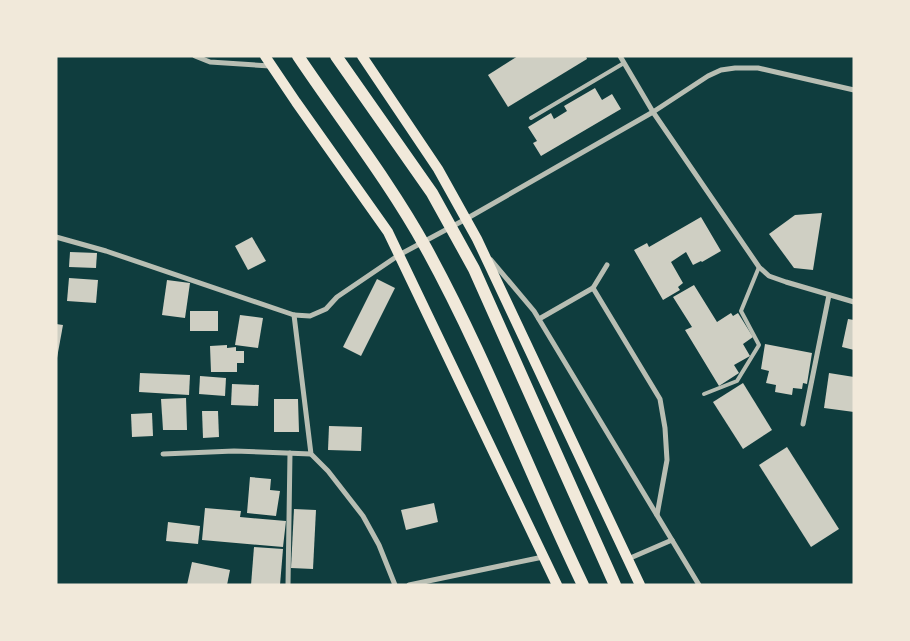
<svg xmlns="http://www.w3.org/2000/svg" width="910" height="641" font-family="Montserrat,sans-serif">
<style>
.building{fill:#cfcfc3}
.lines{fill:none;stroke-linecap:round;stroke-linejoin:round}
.service{stroke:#b8beb3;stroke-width:4}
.minor{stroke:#b8beb3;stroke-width:5}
.secondary{stroke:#f1e9da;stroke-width:10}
.trunk{stroke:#f1e9da;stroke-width:12}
</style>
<rect width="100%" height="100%" fill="#0f3d3e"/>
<g class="building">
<path d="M518,56h68l1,3 -79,48 -20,-32z"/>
<path d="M595,88l7,12 10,-6 9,15 -80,47 -8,-13 4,-2 -9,-14 23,-14 3,6 13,-8 -3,-5z"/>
<path d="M822,213l-9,57 -19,-2 -25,-34 26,-19z"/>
<path d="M701,217l20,34 -19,11 -1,-1 -8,4 -7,-13 -15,10 12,21 -5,4 2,3 -17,10 -29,-50 13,-7 2,4z"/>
<path d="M252,237l14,24 -18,9 -13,-24z"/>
<path d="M70,252l27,1 -1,15 -27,-1z"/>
<path d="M69,278l29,2 -2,23 -29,-2z"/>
<path d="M377,279l18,9 -34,68 -18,-9z"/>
<path d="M167,280l23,3 -5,35 -23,-3z"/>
<path d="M694,285l23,37 14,-9 2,3 5,-3 15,24 -10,7 7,12 -16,9 5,8 -20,13 -34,-56 7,-3 -19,-30z"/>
<rect x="190" y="311" width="28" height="20"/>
<path d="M240,315l23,3 -5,30 -23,-3z"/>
<path d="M848,319l6,1v30l-12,-3z"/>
<path d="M56,324l7,1 -6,33 -1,-1z"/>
<path d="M765,344l47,9 -5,31 -4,-1 -1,6 -9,-1 -1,7 -17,-3 1,-7 -10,-2 3,-12 -8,-2z"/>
<path d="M227,345v3l9,-1v4h8v12h-7v9h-26l-1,-26z"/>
<path d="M140,373l50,2 -1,20 -50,-3z"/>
<path d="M829,373l25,4v35l-30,-4z"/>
<path d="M200,376l26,2 -1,18 -26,-2z"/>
<path d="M743,383l29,47 -29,19 -30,-47z"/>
<path d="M232,384l27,1 -1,21 -27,-1z"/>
<path d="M186,398l1,32h-24l-2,-31z"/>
<path d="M274,399h24l1,33h-25z"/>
<path d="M202,411h16l1,26 -16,1z"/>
<path d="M152,413l1,23 -21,1 -1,-23z"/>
<path d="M329,426l33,1 -1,24 -33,-1z"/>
<path d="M787,447l52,82 -28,18 -52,-82z"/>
<path d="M250,477l21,2 -1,11 10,1 -4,25 -29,-3z"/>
<path d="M434,503l4,19 -32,8 -5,-20z"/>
<path d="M205,508l36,3 -1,6 46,4 -3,26 -81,-7z"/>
<path d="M294,509l22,1 -3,59 -22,-1z"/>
<path d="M168,522l32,4 -2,18 -32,-3z"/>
<path d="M254,547l29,2 -3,36h-29z"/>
<path d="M192,562l38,8 -3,15h-40z"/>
</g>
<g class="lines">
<g class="service">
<path d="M531,118l93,-55"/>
<path d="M704,394l33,-13 22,-36 -18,-34 18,-44"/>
</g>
<g class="minor">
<path d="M195,56l15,6 60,4"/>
<path d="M620,56l33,56 106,155 10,9 17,6 68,20"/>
<path d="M56,237l50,14 188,64 16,1 16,-7 11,-12 62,-42 67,-36 187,-107 55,-36 13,-6 14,-2h23l96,22"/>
<path d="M491,260l43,51 165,274"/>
<path d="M593,288l67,111 5,29 2,32 -10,55"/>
<path d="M294,315l17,139 17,17 35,45 16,29 16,40"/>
<path d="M539,319l54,-31 14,-23"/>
<path d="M803,424l26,-129"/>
<path d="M163,454l71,-3 77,3"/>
<path d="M628,559l44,-19"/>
<path d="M288,585l2,-132"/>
<path d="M409,585l134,-28"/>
</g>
<g class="secondary">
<path d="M265,56l31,46 92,130 169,353"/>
<path d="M362,56l76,113 39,70 163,346"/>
</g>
<g class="trunk">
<path d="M298,56c43,64 91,125 128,192 60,109 103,225 157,337"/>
<path d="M336,56l96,137 42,76 141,316"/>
</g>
</g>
<rect width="910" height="641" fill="none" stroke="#f1e9da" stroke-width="115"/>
</svg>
